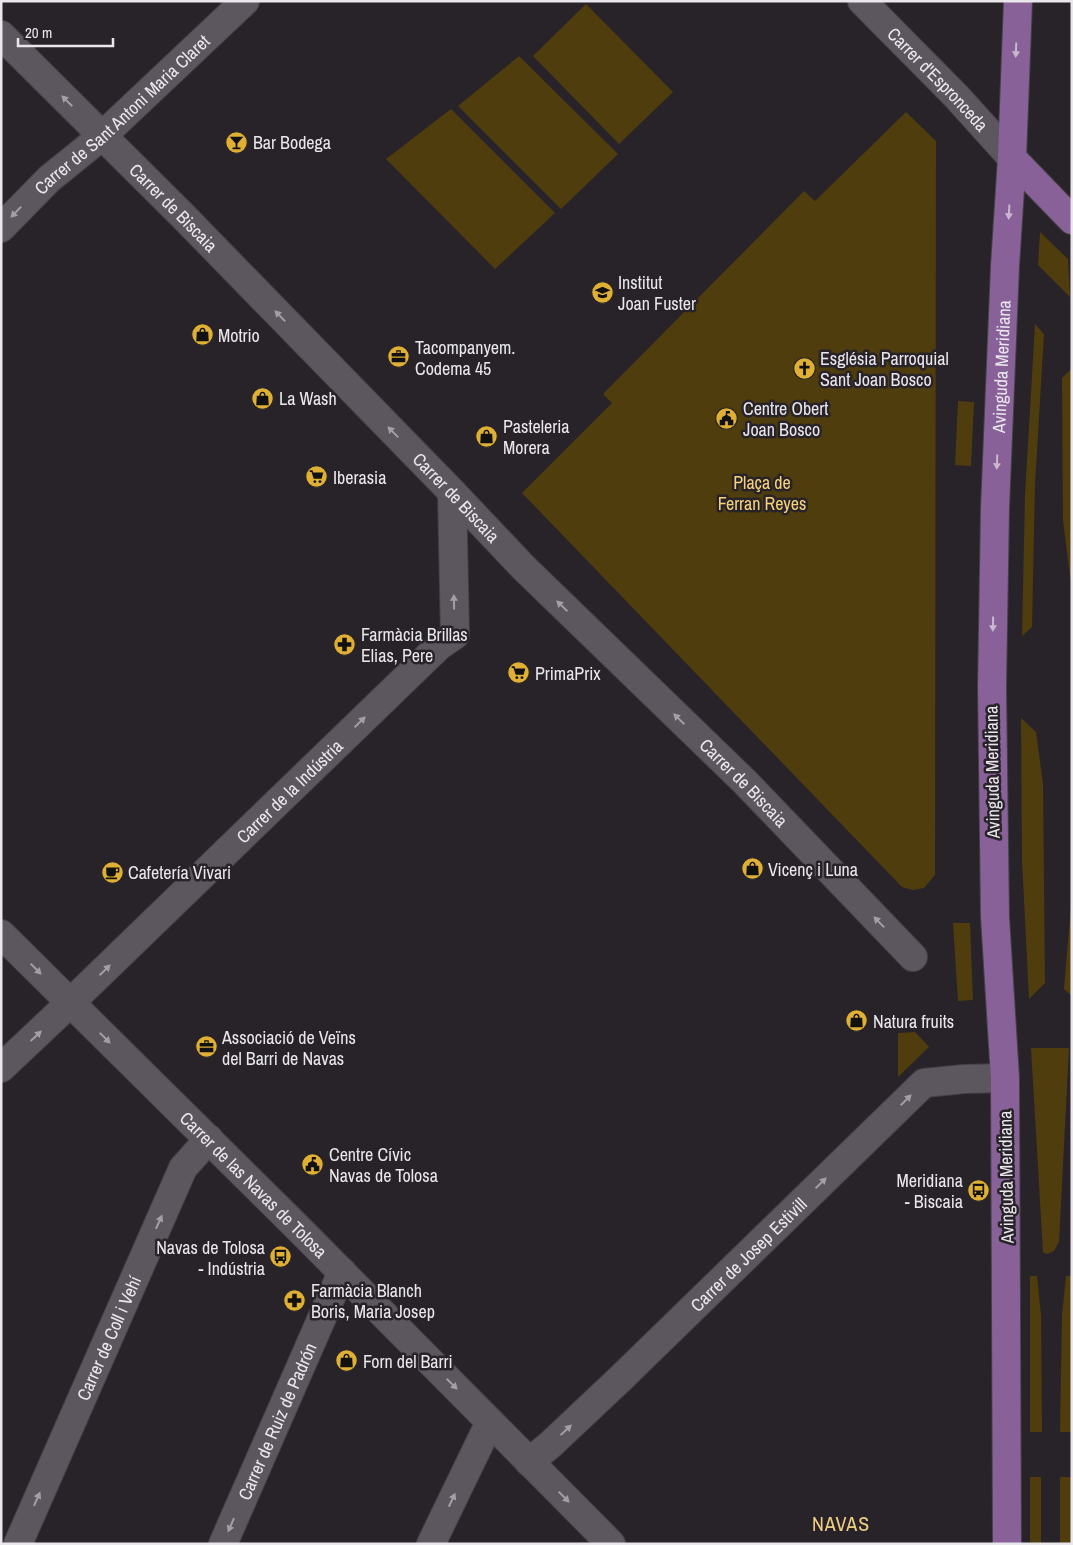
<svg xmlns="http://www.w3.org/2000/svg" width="1073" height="1545" font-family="'Archivo Narrow',sans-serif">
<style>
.green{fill:#4f3d0d}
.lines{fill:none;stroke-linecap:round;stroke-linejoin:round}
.minor-casing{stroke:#444146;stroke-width:30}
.tertiary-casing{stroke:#444146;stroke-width:30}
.secondary-casing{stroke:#444146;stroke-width:30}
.primary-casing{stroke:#444146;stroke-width:30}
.minor{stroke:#5c575f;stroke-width:28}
.tertiary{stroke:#5c575f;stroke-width:28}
.secondary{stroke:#5c575f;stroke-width:28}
.primary{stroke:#886199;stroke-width:28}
.oneway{fill:#c8b8cf}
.oneway2{fill:#a39fa6}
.labels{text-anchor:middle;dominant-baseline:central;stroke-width:5;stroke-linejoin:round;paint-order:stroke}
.street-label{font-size:18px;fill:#eae7ec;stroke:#272329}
.poi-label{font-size:18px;fill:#eae7ec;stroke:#272329;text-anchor:start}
.park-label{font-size:18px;fill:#f8d27b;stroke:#272329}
.quarter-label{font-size:20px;letter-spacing:1px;fill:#eece83;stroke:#272329}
</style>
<rect width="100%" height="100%" fill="#272329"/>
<g class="green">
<path d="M586,4l87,88 -54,52 -86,-88z"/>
<path d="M519,56l99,98 -57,55 -103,-103z"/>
<path d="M451,109l104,104 -60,56 -109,-110z"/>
<path d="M906,112l30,29 -1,734 -11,13 -11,2 -11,-3 -380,-394 90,-90 -9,-9 201,-203 11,10z"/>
<path d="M1040,232l28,27 2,38 -32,-32z"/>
<path d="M1035,324l9,10 -9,150 -3,143 -10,9 3,-141z"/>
<path d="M1072,368v224l-9,-72 -1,-142z"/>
<path d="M958,401l16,1 -3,64 -16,-1z"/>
<path d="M1021,718l15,14 7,52 2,199 -16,16 -7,-139z"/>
<path d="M1072,894v102l-8,-7z"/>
<path d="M953,923h17l3,77 -15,1z"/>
<path d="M915,1032l14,15 -31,30v-44z"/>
<path d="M1031,1048h38l-10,194 -5,9 -7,3 -4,-2z"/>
<path d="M1030,1276h7l4,39 1,117h-12z"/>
<path d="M1066,1276h6v156h-12l2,-117z"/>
<rect x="1030" y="1477" width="11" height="67"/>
<rect x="1060" y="1477" width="12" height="67"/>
</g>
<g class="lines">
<defs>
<g id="minor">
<path id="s1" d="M862,1l94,95 56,62"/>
<path id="s2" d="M1,35l182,181 269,276 71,75 222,215 168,175"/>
<path id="s3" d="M70,1003l369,-357 16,-11 -3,-143"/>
<path id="s4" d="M529,1462l21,-17 70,-66 304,-296 40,-4 41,-1"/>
<path id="s5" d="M18,1544l165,-376 26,-29"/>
<path id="s6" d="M223,1544l119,-272"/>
<path d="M431,1544l59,-122"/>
</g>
<g id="tertiary">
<path id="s7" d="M1,228l48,-49 53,-43 143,-135"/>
<path d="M1,1068l69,-65"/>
</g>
<g id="secondary">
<path id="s8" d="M1,934l300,297 310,313"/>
</g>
<g id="primary">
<path d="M1012,158l60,62"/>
<path id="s9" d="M1007,1544l-2,-466 -10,-161 -3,-230 3,-179 10,-242 7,-108 6,-157"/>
</g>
</defs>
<use href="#minor" class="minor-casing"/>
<use href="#tertiary" class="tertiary-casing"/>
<use href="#secondary" class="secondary-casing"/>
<use href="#primary" class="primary-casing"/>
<use href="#minor" class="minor"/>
<use href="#tertiary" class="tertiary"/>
<use href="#secondary" class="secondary"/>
<use href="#primary" class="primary"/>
</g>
<defs><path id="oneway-solid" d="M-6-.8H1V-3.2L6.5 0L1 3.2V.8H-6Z" transform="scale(1.25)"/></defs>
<g class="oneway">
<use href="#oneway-solid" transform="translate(1016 50) rotate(92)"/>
<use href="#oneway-solid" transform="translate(1009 212) rotate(93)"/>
<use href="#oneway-solid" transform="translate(997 462) rotate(92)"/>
<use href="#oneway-solid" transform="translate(993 624) rotate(91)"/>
</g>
<g class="oneway2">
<use href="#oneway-solid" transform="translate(67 101) rotate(-135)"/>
<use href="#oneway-solid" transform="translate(16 212) rotate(134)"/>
<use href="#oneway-solid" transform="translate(280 316) rotate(-134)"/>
<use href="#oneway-solid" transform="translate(393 432) rotate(-134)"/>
<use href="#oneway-solid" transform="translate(454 602) rotate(-91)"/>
<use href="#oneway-solid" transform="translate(562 606) rotate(-136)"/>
<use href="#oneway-solid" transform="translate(679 719) rotate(-136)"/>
<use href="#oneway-solid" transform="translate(360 722) rotate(-44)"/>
<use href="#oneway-solid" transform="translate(879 922) rotate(-134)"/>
<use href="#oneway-solid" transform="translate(36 969) rotate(45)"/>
<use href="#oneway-solid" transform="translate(105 970) rotate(-44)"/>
<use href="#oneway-solid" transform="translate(36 1036) rotate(-43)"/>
<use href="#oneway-solid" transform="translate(105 1038) rotate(45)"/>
<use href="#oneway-solid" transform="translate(906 1100) rotate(-45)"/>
<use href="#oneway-solid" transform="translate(821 1183) rotate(-44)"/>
<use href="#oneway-solid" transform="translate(159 1222) rotate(-66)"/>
<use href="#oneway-solid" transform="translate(452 1384) rotate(45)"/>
<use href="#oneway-solid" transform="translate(566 1430) rotate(-43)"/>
<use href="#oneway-solid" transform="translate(564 1497) rotate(45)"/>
<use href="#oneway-solid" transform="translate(37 1499) rotate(-66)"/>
<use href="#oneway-solid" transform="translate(452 1500) rotate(-65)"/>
<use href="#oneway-solid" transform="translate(231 1525) rotate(114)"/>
</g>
<defs>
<symbol id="bar-disc" viewBox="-11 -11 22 22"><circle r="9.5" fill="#dfb034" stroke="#272329"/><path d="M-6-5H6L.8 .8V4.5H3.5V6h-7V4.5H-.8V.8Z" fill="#111"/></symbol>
<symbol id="school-disc" viewBox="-11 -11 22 22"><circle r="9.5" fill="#dfb034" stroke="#272329"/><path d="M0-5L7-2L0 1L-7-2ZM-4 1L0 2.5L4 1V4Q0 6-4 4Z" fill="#111"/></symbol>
<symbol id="shop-disc" viewBox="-11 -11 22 22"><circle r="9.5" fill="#dfb034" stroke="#272329"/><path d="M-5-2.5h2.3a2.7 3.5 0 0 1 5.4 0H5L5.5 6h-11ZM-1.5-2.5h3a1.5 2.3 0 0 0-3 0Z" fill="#111"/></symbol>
<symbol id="office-disc" viewBox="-11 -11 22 22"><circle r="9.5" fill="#dfb034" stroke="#272329"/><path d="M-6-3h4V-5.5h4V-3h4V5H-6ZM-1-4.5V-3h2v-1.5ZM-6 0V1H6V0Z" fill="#111"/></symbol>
<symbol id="church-disc" viewBox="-11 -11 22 22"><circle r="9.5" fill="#dfb034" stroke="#272329"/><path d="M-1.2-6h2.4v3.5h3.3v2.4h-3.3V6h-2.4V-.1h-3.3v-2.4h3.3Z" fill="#111"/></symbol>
<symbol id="civic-disc" viewBox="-11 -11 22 22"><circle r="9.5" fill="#dfb034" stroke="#272329"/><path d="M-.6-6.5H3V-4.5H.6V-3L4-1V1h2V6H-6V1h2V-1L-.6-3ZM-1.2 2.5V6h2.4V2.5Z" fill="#111"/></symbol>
<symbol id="supermarket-disc" viewBox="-11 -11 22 22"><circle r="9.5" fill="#dfb034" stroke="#272329"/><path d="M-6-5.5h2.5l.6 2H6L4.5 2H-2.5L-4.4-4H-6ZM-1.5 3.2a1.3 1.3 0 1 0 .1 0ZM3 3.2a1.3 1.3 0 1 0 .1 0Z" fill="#111"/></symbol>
<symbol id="pharmacy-disc" viewBox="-11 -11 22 22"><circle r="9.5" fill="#dfb034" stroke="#272329"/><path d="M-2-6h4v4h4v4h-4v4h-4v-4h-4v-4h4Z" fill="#111"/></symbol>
<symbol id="cafe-disc" viewBox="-11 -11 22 22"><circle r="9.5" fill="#dfb034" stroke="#272329"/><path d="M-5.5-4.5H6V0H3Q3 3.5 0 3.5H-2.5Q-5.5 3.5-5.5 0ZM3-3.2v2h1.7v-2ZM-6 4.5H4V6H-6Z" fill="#111"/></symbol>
<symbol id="bus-disc" viewBox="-11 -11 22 22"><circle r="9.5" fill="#dfb034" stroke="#272329"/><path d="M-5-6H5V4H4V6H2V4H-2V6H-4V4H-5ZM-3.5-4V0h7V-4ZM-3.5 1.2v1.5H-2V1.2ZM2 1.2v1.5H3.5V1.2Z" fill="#111"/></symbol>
</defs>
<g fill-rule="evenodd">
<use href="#bar-disc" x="224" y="130" width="25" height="25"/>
<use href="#school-disc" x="590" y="280" width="25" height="25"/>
<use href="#shop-disc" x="190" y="322" width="25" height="25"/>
<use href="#office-disc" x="386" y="344" width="25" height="25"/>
<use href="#church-disc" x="792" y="356" width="25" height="25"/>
<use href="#shop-disc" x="250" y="386" width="25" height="25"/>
<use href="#civic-disc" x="714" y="406" width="25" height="25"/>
<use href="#shop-disc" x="474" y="424" width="25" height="25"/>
<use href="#supermarket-disc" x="304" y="464" width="25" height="25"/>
<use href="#pharmacy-disc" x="332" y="632" width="25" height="25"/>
<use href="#supermarket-disc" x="506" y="660" width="25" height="25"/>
<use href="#shop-disc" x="740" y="856" width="25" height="25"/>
<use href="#cafe-disc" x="100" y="860" width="25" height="25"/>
<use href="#shop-disc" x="844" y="1008" width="25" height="25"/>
<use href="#office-disc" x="194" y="1034" width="25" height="25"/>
<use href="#civic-disc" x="300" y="1152" width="25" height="25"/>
<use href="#bus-disc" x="966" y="1178" width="25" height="25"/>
<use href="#bus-disc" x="268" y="1244" width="25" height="25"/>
<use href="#pharmacy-disc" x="282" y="1288" width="25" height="25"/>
<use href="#shop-disc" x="334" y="1348" width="25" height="25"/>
</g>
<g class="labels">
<g class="street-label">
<text stroke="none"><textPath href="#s1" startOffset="109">Carrer d'Espronceda</textPath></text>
<text stroke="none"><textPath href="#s7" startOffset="166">Carrer de Sant Antoni Maria Claret</textPath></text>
<text stroke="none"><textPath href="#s2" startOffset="244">Carrer de Biscaia</textPath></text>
<text stroke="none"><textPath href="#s9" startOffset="1178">Avinguda Meridiana</textPath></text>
<text stroke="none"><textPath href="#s2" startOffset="649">Carrer de Biscaia</textPath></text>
<text transform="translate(992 772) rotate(-91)">Avinguda Meridiana</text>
<text stroke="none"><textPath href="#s2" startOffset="1054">Carrer de Biscaia</textPath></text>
<text stroke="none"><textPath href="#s3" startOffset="305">Carrer de la Indústria</textPath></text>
<text transform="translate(1006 1177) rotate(-91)">Avinguda Meridiana</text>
<text stroke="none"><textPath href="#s8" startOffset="356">Carrer de las Navas de Tolosa</textPath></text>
<text stroke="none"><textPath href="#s4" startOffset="302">Carrer de Josep Estivill</textPath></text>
<text stroke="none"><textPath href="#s5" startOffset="225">Carrer de Coll i Vehí</textPath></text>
<text stroke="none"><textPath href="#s6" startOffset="134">Carrer de Ruiz de Padrón</textPath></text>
</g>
<g class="poi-label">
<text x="253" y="142">Bar Bodega</text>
<text x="618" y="282">Institut<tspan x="618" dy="21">Joan Fuster</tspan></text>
<text x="218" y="335">Motrio</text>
<text x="415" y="347">Tacompanyem.<tspan x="415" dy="21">Codema 45</tspan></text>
<text x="820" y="358">Església Parroquial<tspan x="820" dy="21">Sant Joan Bosco</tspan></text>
<text x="279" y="398">La Wash</text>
<text x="743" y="408">Centre Obert<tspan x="743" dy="21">Joan Bosco</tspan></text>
<text x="503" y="426">Pasteleria<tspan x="503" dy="21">Morera</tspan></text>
<text x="333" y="477">Iberasia</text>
<text x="361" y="634">Farmàcia Brillas<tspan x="361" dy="21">Elias, Pere</tspan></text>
<text x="535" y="673">PrimaPrix</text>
<text x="768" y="869">Vicenç i Luna</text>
<text x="128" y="872">Cafetería Vivari</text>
<text x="873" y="1021">Natura fruits</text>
<text x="222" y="1037">Associació de Veïns<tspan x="222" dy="21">del Barri de Navas</tspan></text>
<text x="329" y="1154">Centre Cívic<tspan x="329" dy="21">Navas de Tolosa</tspan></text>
<text x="963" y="1180" text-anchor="end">Meridiana<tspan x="963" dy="21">- Biscaia</tspan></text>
<text x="265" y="1247" text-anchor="end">Navas de Tolosa<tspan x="265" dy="21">- Indústria</tspan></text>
<text x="311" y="1290">Farmàcia Blanch<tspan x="311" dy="21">Boris, Maria Josep</tspan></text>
<text x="363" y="1361">Forn del Barri</text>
</g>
<g class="park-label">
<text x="762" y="482">Plaça de<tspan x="762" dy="21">Ferran Reyes</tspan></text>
</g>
<g class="quarter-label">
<text x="841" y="1523">NAVAS</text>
</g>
</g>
<rect width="1073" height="1545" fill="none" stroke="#eae7ec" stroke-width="5"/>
<path d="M18 38v8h95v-8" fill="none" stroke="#eae7ec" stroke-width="2.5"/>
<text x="25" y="38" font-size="15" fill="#eae7ec" stroke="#272329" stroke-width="4" paint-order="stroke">20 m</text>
</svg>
